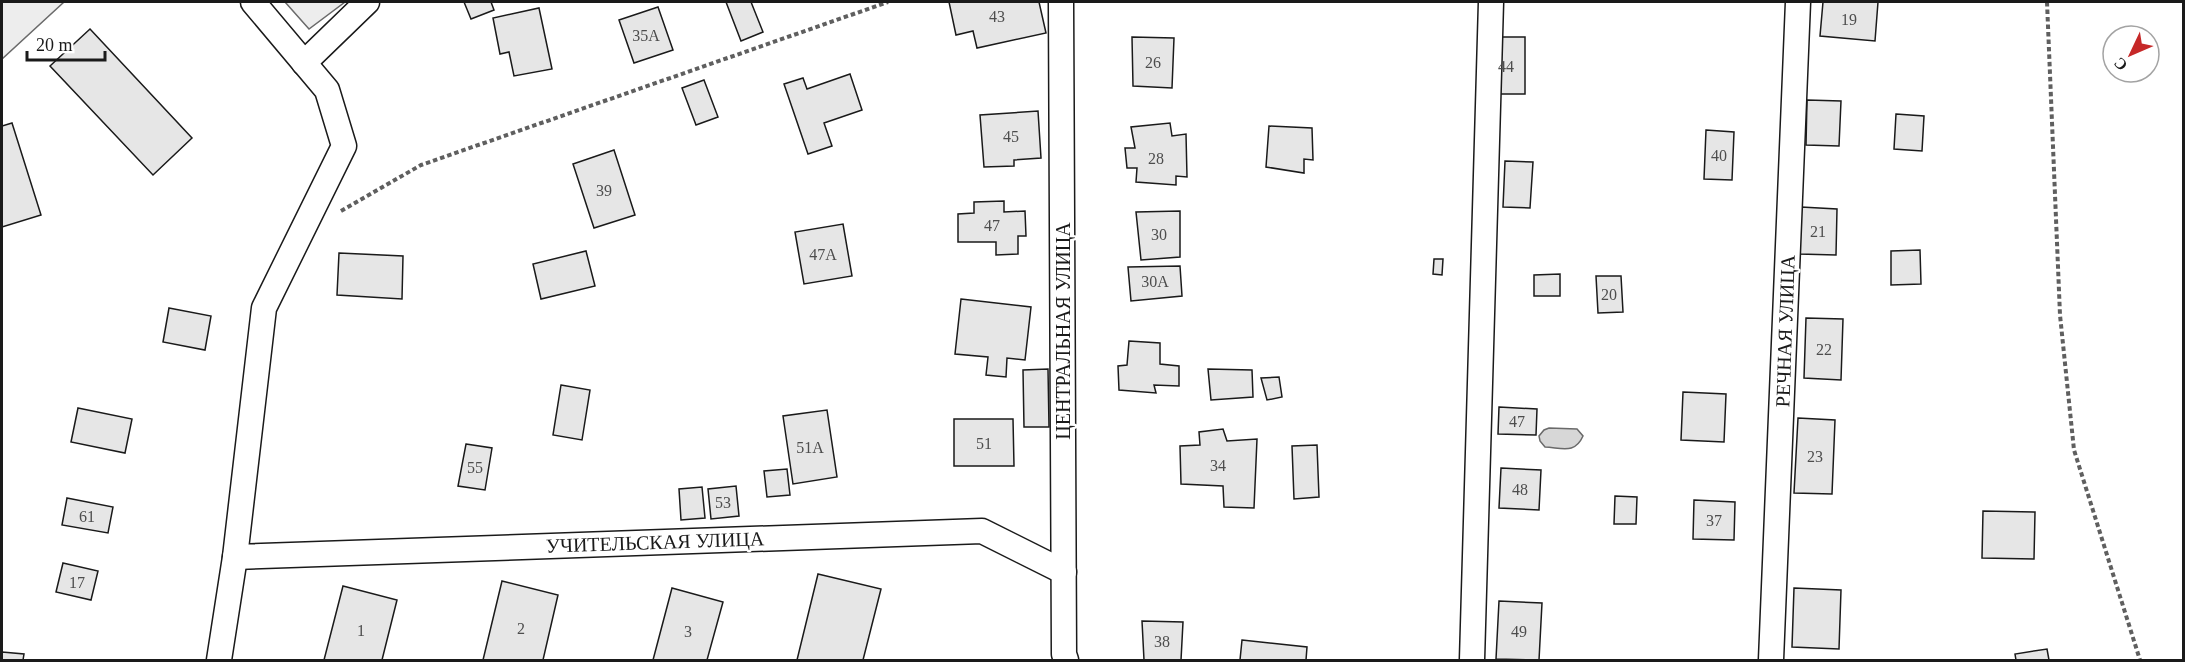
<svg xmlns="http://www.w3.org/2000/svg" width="2185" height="662" font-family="'Times New Roman',serif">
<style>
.built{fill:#ededed;stroke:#6a6a6a;stroke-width:1.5}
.water{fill:#d7d7d7;stroke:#6a6a6a;stroke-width:1.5}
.building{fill:#e6e6e6;stroke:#1a1a1a;stroke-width:1.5}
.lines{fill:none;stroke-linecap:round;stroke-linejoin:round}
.minor-casing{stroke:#1a1a1a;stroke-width:27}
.path{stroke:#5f5f5f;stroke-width:4;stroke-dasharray:4.5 3;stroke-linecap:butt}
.minor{stroke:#fff;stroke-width:24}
.labels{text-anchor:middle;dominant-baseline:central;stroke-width:4.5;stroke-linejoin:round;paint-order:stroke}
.number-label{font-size:16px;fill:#4d4d4d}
.street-label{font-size:20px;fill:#1a1a1a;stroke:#fff}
</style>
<rect width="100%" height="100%" fill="#fff"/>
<g class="built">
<path d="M2,2h62l-62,57z"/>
<path d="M285,2h60l-36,27z"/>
</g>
<path class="water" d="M1549,428l28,1 6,7c-8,18 -20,12 -38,11l-5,-6 -1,-5 5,-6z"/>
<g class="building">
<path d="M464,2h27l3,8 -23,9z"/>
<path d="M726,2h25l12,30 -22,9z"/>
<path d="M949,2h90l7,31 -69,15 -4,-17 -17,4z"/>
<path d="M1823,2h55l-3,39 -55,-5z"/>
<path d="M658,7l15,43 -39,13 -15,-43z"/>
<path d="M539,8l13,61 -38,7 -5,-24 -9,2 -7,-36z"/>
<path d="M90,29l102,109 -39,37 -103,-109z"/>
<path d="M1132,37l42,1 -2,50 -39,-2z"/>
<rect x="1488" y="37" width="37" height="57"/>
<path d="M850,74l12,36 -38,13 8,23 -24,8 -24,-70 19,-6 4,11z"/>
<path d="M704,80l14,37 -22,8 -14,-37z"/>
<path d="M1807,100l34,1 -2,45 -33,-1z"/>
<path d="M1038,111l3,47 -27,2v6l-30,1 -4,-52z"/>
<path d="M1896,114l28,2 -2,35 -28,-2z"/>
<path d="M12,123l29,92 -39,12v-101z"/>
<path d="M1170,123l2,13 14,-2 1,43 -11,-1v9l-40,-3 1,-14h-10l-2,-20h10l-4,-21z"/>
<path d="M1269,126l43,2 1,32 -9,-1v14l-38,-6z"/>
<path d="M1706,130l28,2 -2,48 -28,-1z"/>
<path d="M614,150l21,65 -41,13 -21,-64z"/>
<path d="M1505,161l28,1 -3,46 -27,-1z"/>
<path d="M1004,201v11l21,-1 1,25h-8v18l-22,1v-13h-38v-28l16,-1v-11z"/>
<path d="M1801,207l36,2 -1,46 -37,-1z"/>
<path d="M1180,211v46l-39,3 -5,-48z"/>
<path d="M843,224l9,52 -48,8 -9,-52z"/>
<path d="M1920,250l1,34 -30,1v-34z"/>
<path d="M586,251l9,35 -54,13 -8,-35z"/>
<path d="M339,253l64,3 -1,43 -65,-4z"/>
<path d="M1434,259h9l-1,16 -9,-1z"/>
<path d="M1180,266l2,30 -51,5 -3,-34z"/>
<path d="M1560,274v22h-26v-21z"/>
<path d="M1596,276h25l2,36 -25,1z"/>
<path d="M961,299l70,8 -6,53 -18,-2 -1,19 -20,-2 2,-18 -33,-3z"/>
<path d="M169,308l42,8 -6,34 -42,-8z"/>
<path d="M1806,318l37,1 -2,61 -37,-2z"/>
<path d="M1129,341l31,2v21l19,2v20l-25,-1 2,8 -37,-3 -1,-24 9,-1z"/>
<path d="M1048,369l1,58h-25l-1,-57z"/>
<path d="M1208,369l44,1 1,27 -42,3z"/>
<path d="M1279,377l3,20 -15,3 -6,-22z"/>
<path d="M561,385l29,5 -8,50 -29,-5z"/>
<path d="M1683,392l43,2 -2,48 -43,-2z"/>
<path d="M1499,407l38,2 -1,26 -38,-1z"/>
<path d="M78,408l54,11 -7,34 -54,-11z"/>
<path d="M827,410l10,67 -44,7 -10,-68z"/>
<path d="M1798,418l37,2 -3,74 -38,-1z"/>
<path d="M954,419h59l1,47h-60z"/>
<path d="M1223,429l4,12 30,-2 -3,69 -30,-1 -1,-21 -42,-2 -1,-38 20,-1 -1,-13z"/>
<path d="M466,444l26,4 -7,42 -27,-4z"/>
<path d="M1317,445l2,52 -25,2 -2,-53z"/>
<path d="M1501,468l40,2 -2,40 -40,-2z"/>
<path d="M787,469l3,26 -23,2 -3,-26z"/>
<path d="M736,486l3,30 -28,3 -3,-30z"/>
<path d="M702,487l3,31 -24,2 -2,-31z"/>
<path d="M1615,496l22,1 -1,27h-22z"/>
<path d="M67,498l46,9 -5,26 -46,-8z"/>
<path d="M1694,500l41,2 -1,38 -41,-1z"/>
<path d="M1983,511l52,1 -1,47 -52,-1z"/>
<path d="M63,563l35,8 -7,29 -35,-8z"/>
<path d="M818,574l63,15 -18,71h-66z"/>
<path d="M502,581l56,14 -15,65h-60z"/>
<path d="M343,586l54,14 -15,60h-58z"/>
<path d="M672,588l51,14 -16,58h-54z"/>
<path d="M1794,588l47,2 -2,59 -47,-2z"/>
<path d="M1499,601l43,2 -3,57 -43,-1z"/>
<path d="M1142,621l41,1 -2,38h-37z"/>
<path d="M1242,640l65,7 -1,13h-66z"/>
<path d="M2047,649l2,11h-33l-1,-6z"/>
<path d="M2,652l22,2 -1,6h-21z"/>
</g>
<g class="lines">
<defs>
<g id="minor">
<path d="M1061,2l3,652 2,6"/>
<path d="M304,63l63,-61"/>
<path d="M235,557l747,-26 82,41"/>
<path d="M219,660l16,-103 29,-249 80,-162 -17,-56 -74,-88"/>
<path d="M1472,660l19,-658"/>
<path d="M1771,660l27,-658"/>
</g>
</defs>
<use href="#minor" class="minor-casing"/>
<g class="path">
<path d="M2047,2l13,313 14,135 66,210"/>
<path d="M341,211l80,-46 467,-163"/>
</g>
<use href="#minor" class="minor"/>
</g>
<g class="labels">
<g class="number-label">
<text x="997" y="16">43</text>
<text x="1849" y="19">19</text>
<text x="646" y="35">35А</text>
<text x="1153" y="62">26</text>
<text x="1506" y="66">44</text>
<text x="1011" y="136">45</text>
<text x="1719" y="155">40</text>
<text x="1156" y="158">28</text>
<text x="604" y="190">39</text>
<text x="992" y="225">47</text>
<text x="1818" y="231">21</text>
<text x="1159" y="234">30</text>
<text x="823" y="254">47А</text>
<text x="1155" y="281">30А</text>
<text x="1609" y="294">20</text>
<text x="1824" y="349">22</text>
<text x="1517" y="421">47</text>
<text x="984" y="443">51</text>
<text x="810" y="447">51А</text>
<text x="1815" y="456">23</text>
<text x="1218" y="465">34</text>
<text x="475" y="467">55</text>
<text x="1520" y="489">48</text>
<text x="723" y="502">53</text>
<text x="87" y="516">61</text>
<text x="1714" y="520">37</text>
<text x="77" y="582">17</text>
<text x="521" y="628">2</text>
<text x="361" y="630">1</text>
<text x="688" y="631">3</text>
<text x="1519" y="631">49</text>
<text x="1162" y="641">38</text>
</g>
<g class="street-label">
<text transform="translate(1063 331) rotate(-90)">ЦЕНТРАЛЬНАЯ УЛИЦА</text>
<text transform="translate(1785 331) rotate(-88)">РЕЧНАЯ УЛИЦА</text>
<text transform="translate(655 542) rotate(-2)">УЧИТЕЛЬСКАЯ УЛИЦА</text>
</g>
</g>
<rect width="2185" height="662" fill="none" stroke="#1a1a1a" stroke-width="6"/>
<g transform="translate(2131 54) rotate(226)"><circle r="28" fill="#ffffff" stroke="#a3a3a3" stroke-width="1.5"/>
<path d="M0-4.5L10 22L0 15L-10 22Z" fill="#c62828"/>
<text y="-9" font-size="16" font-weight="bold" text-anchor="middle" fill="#1a1a1a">С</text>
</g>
<path d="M27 51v9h78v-9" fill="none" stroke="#1a1a1a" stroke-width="3"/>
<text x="36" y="51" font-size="18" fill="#1a1a1a" stroke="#ffffff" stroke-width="4.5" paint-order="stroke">20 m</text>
</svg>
